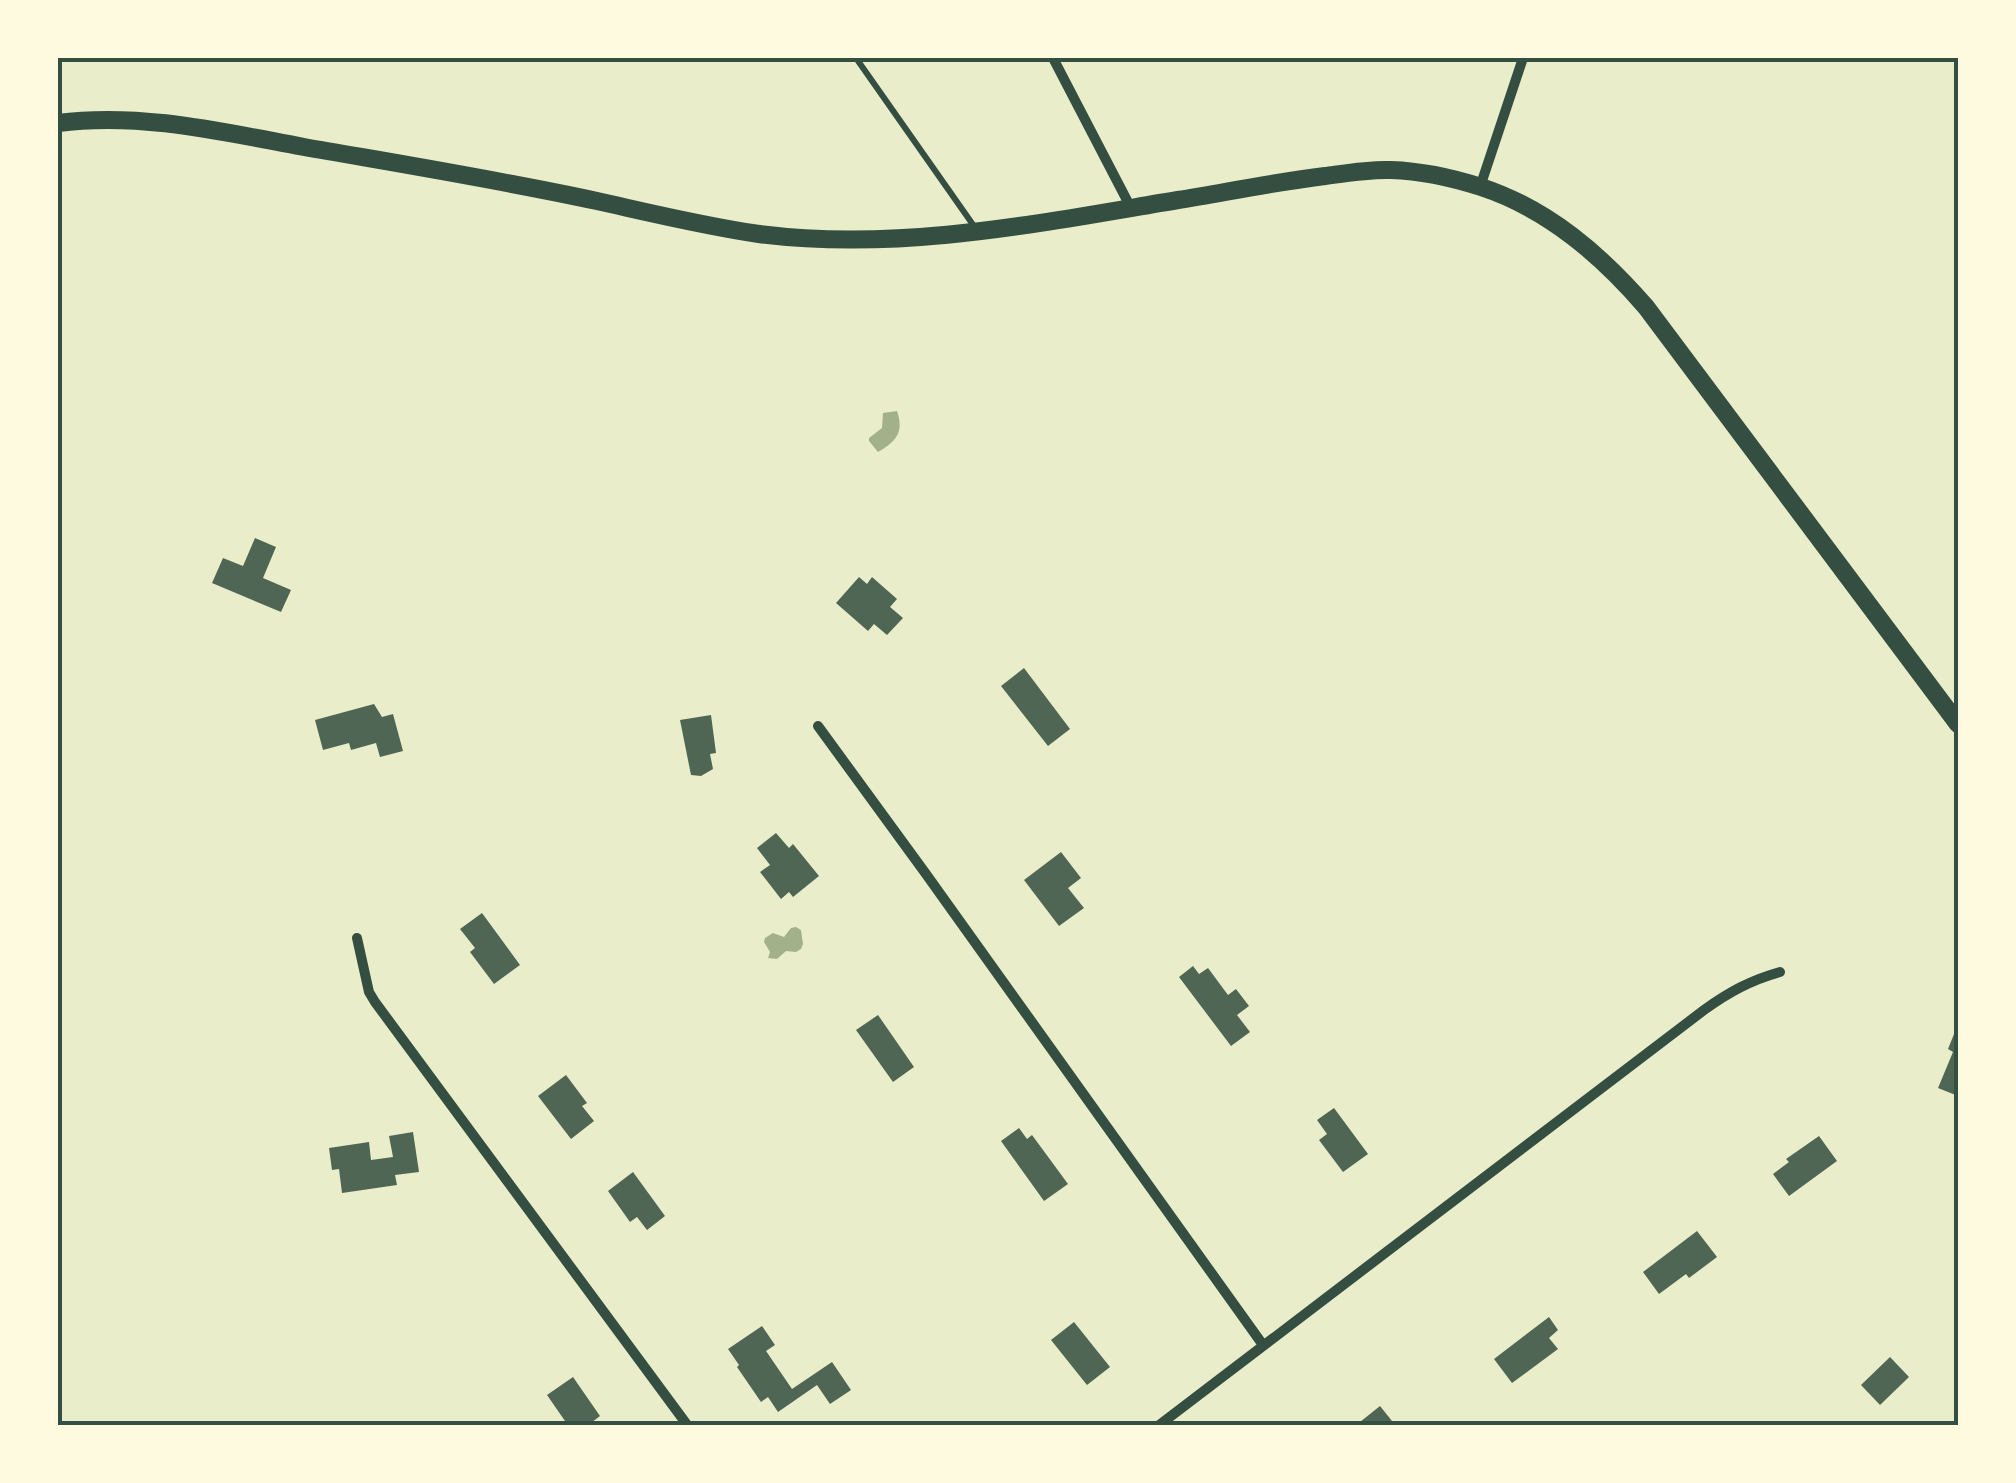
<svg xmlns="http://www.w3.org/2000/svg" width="2016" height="1483" font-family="Arial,sans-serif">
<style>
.water{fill:#a3b18a}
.building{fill:#4f6655}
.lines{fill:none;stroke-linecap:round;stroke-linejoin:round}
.service{stroke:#344e41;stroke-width:6}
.minor{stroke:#344e41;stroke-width:10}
.secondary{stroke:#344e41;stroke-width:18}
.neatline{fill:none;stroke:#344e41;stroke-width:4}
</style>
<rect width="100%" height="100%" fill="#e9edc9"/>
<g class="water">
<path d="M897,411c7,21 0,30 -19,41l-9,-11v-3l13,-10 1,-15z"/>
<path d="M796,927l5,3 2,14 -2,5 -5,3 -10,-1 -9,8 -9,-1 2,-6 -6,-10 1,-4 8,-5 11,4 7,-9z"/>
</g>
<g class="building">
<path d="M255,538l21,9 -13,31 28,12 -10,22 -69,-29 11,-25 20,8z"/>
<path d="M859,577l8,7 5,-7 25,22 -7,8 13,11 -16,17 -13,-11 -6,7 -32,-28z"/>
<path d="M1024,668l46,61 -22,17 -47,-60z"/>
<path d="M374,704l8,13 11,-3 10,37 -23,6 -4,-14 -25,7 -2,-7 -26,7 -8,-30z"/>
<path d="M711,715l5,38 -6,1 3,15 -12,7 -10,-1 -11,-55z"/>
<path d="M776,833l13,15 4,-4 26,32 -26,21 -4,-5 -8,7 -21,-27 10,-7 -13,-17z"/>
<path d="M1061,852l20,26 -13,10 16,20 -25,18 -35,-46z"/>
<path d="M482,913l38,52 -26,19 -24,-32 5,-4 -15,-19z"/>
<path d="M1193,966l6,8 9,-6 20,27 8,-6 13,17 -12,9 13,17 -19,14 -52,-69z"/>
<path d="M878,1015l36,52 -21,15 -37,-52z"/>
<path d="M1958,1024v72l-20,-8 15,-36 -5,-3z"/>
<path d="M566,1075l21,28 -5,3 12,15 -23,18 -33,-43z"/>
<path d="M1334,1108l34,46 -25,18 -24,-32 8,-6 -10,-14z"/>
<path d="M1019,1128l8,11 5,-4 36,49 -24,17 -43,-60z"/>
<path d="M413,1132l6,40 -24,3 2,10 -55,8 -3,-24 -7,1 -3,-22 40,-6 2,18 22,-3 -4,-21z"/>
<path d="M1819,1136l18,25 -48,35 -16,-22 16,-12 -3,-3z"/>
<path d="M633,1172l32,44 -18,14 -10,-13 -7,5 -22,-31z"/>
<path d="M1697,1231l20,26 -28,21 -3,-4 -27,20 -16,-22z"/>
<path d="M1549,1317l9,13 -9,8 9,11 -46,34 -18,-24z"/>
<path d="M1074,1322l36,45 -23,18 -36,-45z"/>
<path d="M762,1326l13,19 -9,6 26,38 40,-27 19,28 -21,14 -13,-19 -39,27 -10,-15 -7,5 -24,-35 2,-2 -11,-16z"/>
<path d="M1890,1357l19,20 -29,28 -19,-20z"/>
<path d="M573,1377l27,39 -13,10h-28l6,-5 -18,-26z"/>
<path d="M1380,1406l16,20h-41z"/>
</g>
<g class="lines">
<path class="service" d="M856,58l120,171"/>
<g class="minor">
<path d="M1053,58l78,150"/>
<path d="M1480,187l43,-129"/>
<path d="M818,726l108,148 337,471"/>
<path d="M357,938l12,54 6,10 313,424"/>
<path d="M1158,1426l546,-416c25,-18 47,-30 76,-38"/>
</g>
<path class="secondary" d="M58,123c82,-11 165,9 246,24 97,17 196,33 293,54 54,12 107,25 162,33 141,18 281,-11 419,-34 49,-8 98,-18 147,-24 22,-3 45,-7 66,-6 29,1 62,8 90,17 67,22 120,68 165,120l312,417"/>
</g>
<rect width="2016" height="1483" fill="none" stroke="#fefae0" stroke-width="120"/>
<rect x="60" y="60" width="1896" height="1363" class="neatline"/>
</svg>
